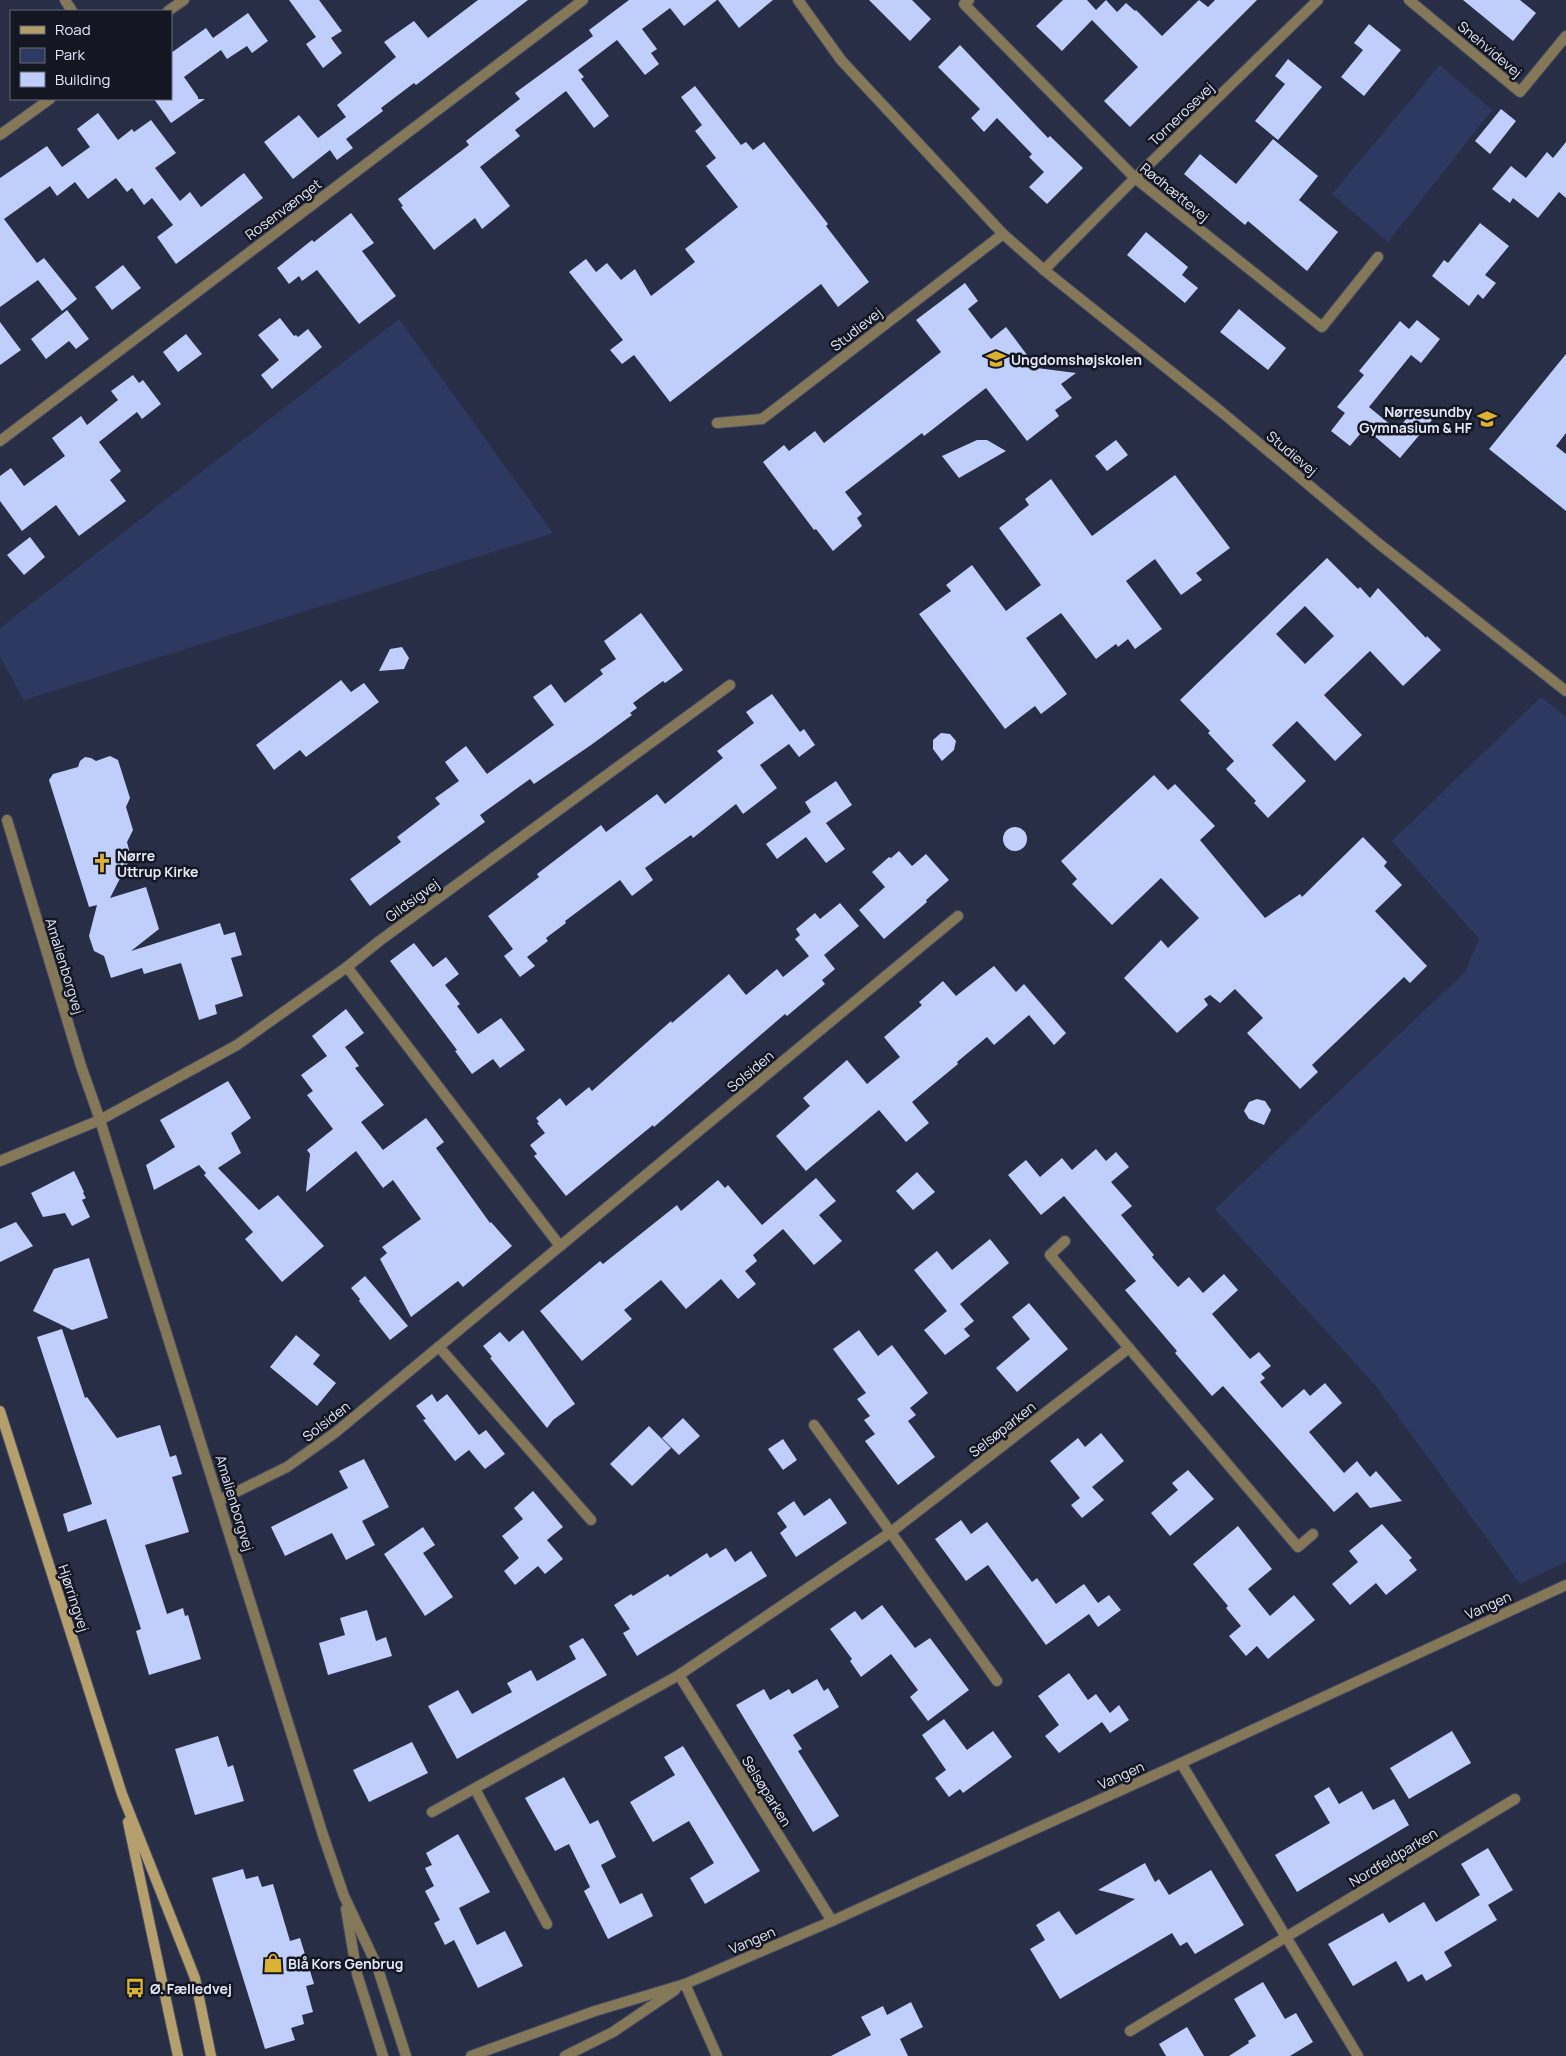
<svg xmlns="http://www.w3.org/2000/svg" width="1566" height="2056" font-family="Manrope,sans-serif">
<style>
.green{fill:#2e3961}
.building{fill:#bfcefa;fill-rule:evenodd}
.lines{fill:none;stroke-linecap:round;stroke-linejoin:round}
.minor-casing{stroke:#454c62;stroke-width:12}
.tertiary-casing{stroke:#454c62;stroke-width:12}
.secondary-casing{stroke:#454c62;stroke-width:12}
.minor{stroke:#857858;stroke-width:10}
.tertiary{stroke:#857858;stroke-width:10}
.secondary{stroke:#b5a06d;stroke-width:10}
.labels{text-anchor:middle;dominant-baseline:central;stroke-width:5;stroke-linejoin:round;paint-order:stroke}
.street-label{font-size:14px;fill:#e3e8f8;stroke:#141722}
.poi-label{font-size:14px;font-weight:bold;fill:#e3e8f8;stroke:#141722;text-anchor:start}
</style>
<rect width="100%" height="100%" fill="#272e46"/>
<g class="green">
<path d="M1440,65l52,45 -104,132 -56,-48z"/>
<path d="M399,319l154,214 -529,167 -24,-43v-29z"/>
<path d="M1541,697l25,20v845l-46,22 -145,-199 -160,-176 250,-237 14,-33 -87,-98z"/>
</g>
<g class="building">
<path d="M289,0h30l23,31 -11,7 11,15 -19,15 -17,-24 10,-7z"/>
<path d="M478,0h50l-112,85 -2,-2 -33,25 2,3 -37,28 7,9 -16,12 -7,-10 -37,29 -29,-37 35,-27 19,23 28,-21 -9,-12 59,-48 -12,-15 30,-21 14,17z"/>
<path d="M629,0h88l-33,26 -14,-18 -28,21 15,20 -6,4 8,11 -14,11 -28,-35 -39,30 6,7 -3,2 28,37 -15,12 -28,-37 -51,39 5,6 -40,31 30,39 -28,23 -7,-11 -41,32 -33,-43 2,-1 -5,-7 71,-54 -3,-4 54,-42 -5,-6 78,-57 -4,-6z"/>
<path d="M718,0h55l-34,28z"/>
<path d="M869,0h43l19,19 -21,22z"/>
<path d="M1063,0h24l9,10 10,-10 11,12 9,-9 9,8 1,-1 26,26 37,-36 9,7 7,-7h42l-127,127 -26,-26 34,-34 -46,-47 -30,31 -26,-25z"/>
<path d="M1463,0h57l16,13 -23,28z"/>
<path d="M248,13l20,28 -16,12 -5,-7 -20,13 -6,-9 -37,27 14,20v2h7l-34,24 -17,-24h17v-46l35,-25 7,10z"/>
<path d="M1369,24l32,26 -37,46 -23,-19 22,-27 -9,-7z"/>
<path d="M960,45l88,93 2,-2 33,32 -36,36 -18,-17 15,-15 -15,-15 3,-3 -35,-36 -13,14 -13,-14 9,-9 -42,-42z"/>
<path d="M1288,59l34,28 -44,53 -23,-19 30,-37 -10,-8z"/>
<path d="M695,86l46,59 5,-3 7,8 11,-8 64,82 -2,2 43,56 -31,25 -17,-23 -151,118 -36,-47 -12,9 -12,-14 13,-10 -54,-68 17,-13 10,13 11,-9 14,17 14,-11 16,27 44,-34 -10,-13 53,-42 -32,-41 10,-8 -21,-27 7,-6 -21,-28z"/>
<path d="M1501,109l15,12 -26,33 -15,-13z"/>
<path d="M98,113l20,27 14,-11 2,3 17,-12 25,33 -21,15 25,33 10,-9 11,15 43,-34 19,25 -87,66 -19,-27 16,-12 -21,-27 -8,7 -12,-17 -5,4 -11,-14 -28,21 -13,-17 -18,14 -7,-10 -46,33 33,44 7,-5 33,41 -15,12 -24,-31 -38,27v-129l47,-32 15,21 28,-20 -13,-18z"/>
<path d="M1273,139l45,37 -19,24 39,32 -31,39 -59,-50 -3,4 -61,-51 16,-20 36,30z"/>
<path d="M1566,142v56l-7,-6 -21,26 -25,-20 -3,5 -18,-14 19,-23 15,12 21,-26 6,6z"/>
<path d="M351,213l23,30 -12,8 34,45 -37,28 -42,-54 -15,11 -3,-5 -10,8 -12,-16 35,-28 2,2z"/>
<path d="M1480,223l29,23 -24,29 11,8 -13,16 -5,-5 -9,12 -37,-30 12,-16 4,3z"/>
<path d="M1146,232l42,35 -6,8 16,13 -13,15 -58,-48z"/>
<path d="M123,265l18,23 -29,22 -17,-23z"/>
<path d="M965,283l13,18 -10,8 23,30 15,-12 31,41 39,5 -15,11 11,14 -17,12 4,6 -32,25 -41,-53 -62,48 -2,-3 -77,59 17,22 -5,4 5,8 -29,25 -17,-22 -2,1 -51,-68 21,-17 5,6 26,-20 9,12 117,-91 -25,-32z"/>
<path d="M1239,309l47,39 -18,22 -48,-38z"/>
<path d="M67,310l22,29 -13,10 -7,-8 -23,18 -15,-20z"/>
<path d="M280,318l14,18 2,-1 2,2 10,-8 14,18 -50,42 -11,-14 18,-15 -21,-25z"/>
<path d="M1417,320l23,19 -19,24 -10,-8 -42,52 28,23 19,-23 16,13 -32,38 -35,-30 -15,18 -19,-15 14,-18 -8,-6 27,-32 -5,-4 41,-50 9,8z"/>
<path d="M0,322l21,28 -21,15z"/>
<path d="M186,334l16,20 -24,18 -15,-20z"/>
<path d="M1566,354v79l-10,13 10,8v57l-77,-62z"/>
<path d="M133,375l6,8 4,-3 18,24 -19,15 -5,-7 -38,30 22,29 -11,9 16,21 -47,35 -23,-31 -34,26 -22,-30v-25l11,-8 13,18 41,-30 -13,-18 29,-22 6,9 31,-25 -7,-9z"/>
<path d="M977,440h10l19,11 -47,27 -17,-22z"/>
<path d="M1116,440l12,15 -21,16 -12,-15z"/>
<path d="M1175,475l55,73 -34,25 6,7 -21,15 -26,-36 -29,22 36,48 -27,20 -7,-10 -10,8 -2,-3 -20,15 -35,-46 -35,25 41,56 -26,20 -6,-8 -30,23 -86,-115 32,-23 -5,-6 26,-20 34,46 35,-26 -42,-57 30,-23 -4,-6 26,-20 41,57z"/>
<path d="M30,537l15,20 -21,18 -17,-20z"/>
<path d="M1327,558l31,31 2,-2 10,11 8,-10 48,50 1,-2 14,14 -38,36 -33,-35 -46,44 38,40 -27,26 -38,-40 -25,24 34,36 -38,37 -14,-15 2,-2 -30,-32 8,-8 -26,-28 2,-2 -30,-31zM1305,606l29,30 -29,28 -29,-30z"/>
<path d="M641,613l42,57 -18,13 -2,-2 -30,22 4,5 -7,5 2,2 -41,30 -57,39 -4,-5 -50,36 5,7 -115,84 -20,-27 51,-37 -4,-5 43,-33 -5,-6 24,-17 -14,-19 21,-16 21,28 67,-49 -21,-28 18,-13 14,19 38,-29 -3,-4 16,-11 -12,-18z"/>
<path d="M402,647l7,11 -5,11 -25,2 11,-22z"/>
<path d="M341,680l10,12 13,-9 15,19 -73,55 -6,-7 -26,20 -18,-25z"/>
<path d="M772,694l28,38 4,-3 11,16 -16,12 -10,-13 -29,21 17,23 -34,26 -7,-10 -43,34 -2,-3 -46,33 8,12 -21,16 -12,-16 -55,41 1,2 -20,15 2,3 -21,16 8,9 -15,11 -16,-21 9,-7 -25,-33 51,-39 -2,-3 64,-49 5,7 51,-38 8,10 58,-46 -6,-7 37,-28 -8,-11z"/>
<path d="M941,733l9,1 6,7 -2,9 -12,11 -9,-12v-9z"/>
<path d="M110,756l8,4 12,38 -4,9 7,23 -6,12 4,15 -21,41 36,-11 13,42 -28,22 89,-28 4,12 11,-3 7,23 -11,3 12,38 -28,9 2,9 -18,6 -18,-57 -37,11 -2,-6 -31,10 -7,-22 -10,-5 -5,-15 8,-31 -8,2 -40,-127 4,-6 25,-7 2,-6 5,-4 6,1 5,3z"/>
<path d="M1154,775l14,15 7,-6 40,42 -15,14 65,78 35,-24 2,3 61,-60 24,25 -3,4 18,19 -27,26 52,55 -17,17 -6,-6 -92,88 6,7 -18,17 -53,-56 16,-15 -28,-29 -15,14 -10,-8 -6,4 4,6 -31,28 -53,-55 37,-38 7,8 31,-30 -38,-40 -49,47 -40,-41 5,-5 -16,-18z"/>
<path d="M836,781l16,24 -26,18 19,26 -19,14 -20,-26 -29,22 -11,-15 45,-32 -6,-10z"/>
<circle cx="1015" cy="839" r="12"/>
<path d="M899,851l13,15 14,-12 23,26 -23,20 1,2 -43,37 -25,-29 26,-23 -13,-15 17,-15 2,1z"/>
<path d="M840,903l19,23 -35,29 11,14 -13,11 3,4 -38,32 -2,-2 -131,113 -1,-2 -87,71 -32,-40 3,-2 -7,-9 15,-12 -8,-10 2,-1 -3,-4 24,-20 6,8 23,-19 3,4 79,-70 1,2 57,-49 17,21 31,-26 6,8 26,-21 -14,-17 5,-4 -4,-6 19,-16 5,6z"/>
<path d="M414,943l19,24 13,-10 13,17 -14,11 15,19 -3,2 21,28 23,-16 24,32 -25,18 -7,-9 -21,15 -17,-23 2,-1 -67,-89z"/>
<path d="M994,966l22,26 8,-8 42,49 -12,12 -25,-30 -35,30 -7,-8 -30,25 1,2 -46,38 17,21 -23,19 -27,-32 -73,61 -30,-35 34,-30 -7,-8 44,-38 20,24 33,-27 -16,-20 38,-32 -3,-3 24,-21 13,15z"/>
<path d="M346,1009l18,24 -19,14 14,19 -4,2 29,37 -23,17 22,28 43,-32 18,24 -8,6 54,75 1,-1 21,24 -49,41 -5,-6 -47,36 -31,-58 7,-6 -5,-6 39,-28 -28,-39 -10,8 -27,-37 -50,41 4,-38 -3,-4 26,-21 -26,-34 6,-4 -12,-16 26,-19 -15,-20z"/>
<path d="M228,1081l23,37 -20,15 10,20 -23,15 41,42 19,-15 46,51 -42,36 -37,-43 8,-7 -49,-57 2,-2 -7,-8 -45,25 -8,-25 29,-18 -15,-27z"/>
<path d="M1257,1099l8,2 6,9 -7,15 -15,-6 -5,-8 5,-9z"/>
<path d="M1096,1149l10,12 10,-9 13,15 -18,15 21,24 -11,9 33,40 -2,2 26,30 11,-10 14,16 21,-19 14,16 -26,24 38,45 9,-7 12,14 -10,8 4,4 -5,4 22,26 22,-19 6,7 15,-13 17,20 -33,29 35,41 13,-12 13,16 6,-6 26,30 -32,7 -13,-16 -23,20 -111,-126 -11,10 -37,-43 2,-2 -52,-61 11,-9 -72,-85 -23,19 -33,-40 18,-15 14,17 22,-19 10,12z"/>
<path d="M74,1171l10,21 -1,1 3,5 -4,2 8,17 -18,9 -7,-13 -22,4 -12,-24z"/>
<path d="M917,1172l18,20 -22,18 -17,-19z"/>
<path d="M816,1178l20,23 -17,14 23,26 -28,24 -31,-36 -30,26 4,6 -12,10 11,13 -18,15 -17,-20 -35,30 -25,-29 -37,30 8,9 -50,42 -42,-50 60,-50 3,3 74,-59 4,6 37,-31 7,8 3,-3 34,40z"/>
<path d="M16,1222l17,24 -33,16v-33z"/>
<path d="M990,1239l19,24 -49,41 14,17 -10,8 6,7 -25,19 -21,-25 23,-19 -33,-41 23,-19 15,19z"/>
<path d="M89,1258l19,60 -36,12 -39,-19 21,-42z"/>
<path d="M365,1276l43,50 -18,14 -31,-39 1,-2 -9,-11z"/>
<path d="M1029,1303l39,46 -51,43 -21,-24 34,-29 -18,-22z"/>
<path d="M62,1329l23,69 2,-1 30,41 43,-13 10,32 6,-2 6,19 -10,3 17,55 -44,13 22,69 16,-6 2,8 3,-1 13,44 -52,16 -13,-44 5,-2 -35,-110 -38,13 -5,-18 29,-10 -55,-167z"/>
<path d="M523,1330l52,74 -22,16 -6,8 -57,-70 2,-1 -9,-11 17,-14 9,10z"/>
<path d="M859,1330l19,26 14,-11 36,48 -18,15 6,7 -8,6 27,36 -37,28 -33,-44 10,-7 -11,-14 6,-4 -13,-17 9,-6 -33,-44z"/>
<path d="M296,1335l24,20 -7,9 23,19 -19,23 -47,-39z"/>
<path d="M432,1394l5,8 10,-8 32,41 7,-5 19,24 -20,15 -16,-19 -14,11 -32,-41 3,-1 -10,-13z"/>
<path d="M683,1418l17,18 -21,19 -17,-17z"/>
<path d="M649,1426l22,22 -39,38 -22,-22z"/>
<path d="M1101,1433l23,28 -32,26 12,13 -22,18 -11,-13 9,-7 -30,-37 28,-23 7,9z"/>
<path d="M783,1439l14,21 -14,10 -15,-21z"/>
<path d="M364,1459l25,48 -27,14 13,24 -29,15 -14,-27 -47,23 -14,-29 77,-39 -9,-17z"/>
<path d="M1188,1470l26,29 -44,37 -19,-23 27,-23 -6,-7z"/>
<path d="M533,1491l30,36 -16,13 16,19 -18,15 -7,-8 -23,19 -11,-14 15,-13 -17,-22 21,-17 -9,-11z"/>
<path d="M830,1498l17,25 -51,34 -16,-24 7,-6 -10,-14 17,-12 10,15z"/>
<path d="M961,1520l10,14 16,-12 45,60 5,-4 19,26 28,-20 14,19 11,-8 12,15 -23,17 -9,-13 -43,31 -58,-80 -22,16 -31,-42z"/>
<path d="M1382,1524l30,34 -3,2 8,10 -31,25 -10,-12 -26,22 -18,-21 26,-22 -9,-11z"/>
<path d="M1238,1526l34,43 -24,20 22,27 24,-21 21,25 -47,39 -11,-13 -11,10 -17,-20 12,-10 -15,-18 2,-2 -35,-42z"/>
<path d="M423,1527l12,18 -12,8 30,44 -28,19 -41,-62z"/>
<path d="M726,1548l9,14 16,-11 16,25 -130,80 -14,-23 7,-4 -16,-24 17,-11 2,2 35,-22 2,3 37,-24 3,5z"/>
<path d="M882,1605l33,43 15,-10 39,52 -41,31 -18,-24 8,-7 -27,-36 -30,23 -11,-16 2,-2 -22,-30 25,-18 7,9z"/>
<path d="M367,1610l9,31 10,-4 6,19 -64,19 -9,-32 26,-8 -5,-17z"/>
<path d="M583,1638l24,37 -150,84 -29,-53 30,-16 14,24 40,-22 -5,-9 24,-13 6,11 39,-22 -7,-13z"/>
<path d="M1069,1673l19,27 8,-6 14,19 9,-8 10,15 -19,13 -8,-11 -43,31 -14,-17 14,-11 -21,-29z"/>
<path d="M817,1679l7,12 4,-3 11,19 -46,28 9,14 -4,2 41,65 -26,16 -77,-127 28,-16 6,11 19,-11 3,5z"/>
<path d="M944,1719l23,31 26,-19 19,26 -49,36 -3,-4 -11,8 -14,-19 11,-8 -24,-35z"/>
<path d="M1452,1731l19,32 -62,36 -19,-31z"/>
<path d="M218,1736l10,31 5,-2 11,36 -49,14 -20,-66z"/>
<path d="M412,1742l16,31 -59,29 -16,-32z"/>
<path d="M683,1746l77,125 -55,33 -15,-26 24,-15 -25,-42 -36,21 -23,-40 45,-27 -11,-18z"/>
<path d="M564,1777l26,47 8,-4 18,37 -15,8 19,39 22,-11 11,23 -45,23 -24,-48 6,-4 -21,-43 -14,7 -30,-53z"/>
<path d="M1329,1787l10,17 23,-13 11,19 21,-11 15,26 -112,67 -22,-37 55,-32 -16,-27z"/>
<path d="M458,1834l32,58 -31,16 18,37 28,-14 18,35 -45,22 -24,-48 -9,5 -11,-22 6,-3 -15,-29 9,-5 -9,-18 7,-3 -6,-12z"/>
<path d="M1488,1848l25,42 -25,15 9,15 -53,32 8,14 -26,15 -4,-7 -14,8 -12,-21 -43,25 -25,-42 55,-31 6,10 35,-21 12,20 44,-27 -19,-31z"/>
<path d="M1145,1863l10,19 4,-3 10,16 42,-25 33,55 -49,29 -8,-12 -7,4 -8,-13 -112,66 -30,-50 15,-9 -9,-15 23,-14 17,24 59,-36 -37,-9z"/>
<path d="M243,1869l3,10 12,-3 4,11 11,-3 17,57 10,-3 14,46 -8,2 7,26 -11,3 2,9 -13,4 4,12 -30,9 -53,-171z"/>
<path d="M1263,1982l22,37 11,-6 17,29 -23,14h-61l20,-13 -1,-2 8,-5 -22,-37z"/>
<path d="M911,2002l12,25 -23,12 8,17h-77l40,-21 -10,-18 22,-11 4,9z"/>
<path d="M1187,2027l17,29h-38l-7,-12z"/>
</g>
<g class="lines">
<defs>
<g id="minor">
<path d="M65,0l7,11"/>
<path d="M798,0l43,60 162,174 41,36 180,144 154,129 188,148"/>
<path d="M969,0l-5,4 171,174 187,149 56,-70"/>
<path d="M1409,0l111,92 46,-56"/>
<path d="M168,11l16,-11"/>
<path d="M0,135l50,-36"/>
<path d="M1044,270l91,-92 183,-178"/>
<path d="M717,423l45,-4 241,-185"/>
<path d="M0,441l583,-441"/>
<path d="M7,820l74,246 19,54 223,715 21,61 33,70 29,90"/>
<path d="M347,967l213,279"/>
<path d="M0,1161l100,-41 137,-75 110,-78 31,-25 352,-257"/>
<path d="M1065,1241l-15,14 248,292 15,-13"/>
<path d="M439,1347l152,173"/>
<path d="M814,1425l183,256"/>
<path d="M220,1500l67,-33 49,-35 622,-516"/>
<path d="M679,1675l153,246"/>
<path d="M1181,1763l177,293"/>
<path d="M475,1789l72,135"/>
<path d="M432,1812l247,-137 212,-143 238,-184"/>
<path d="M346,1909l11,65 26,82"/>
<path d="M685,1984l32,72"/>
<path d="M1130,2031l385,-232"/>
</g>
<g id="tertiary">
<path d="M471,2056l124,-45 90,-27 147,-63 349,-158 385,-178"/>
<path d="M565,2056l48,-24 62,-42"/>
</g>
<g id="secondary">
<path d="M0,1411l122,383 73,184 16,78"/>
<path d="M128,1822l50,234"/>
</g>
</defs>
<use href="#minor" class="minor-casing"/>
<use href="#tertiary" class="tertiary-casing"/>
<use href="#secondary" class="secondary-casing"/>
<use href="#minor" class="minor"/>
<use href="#tertiary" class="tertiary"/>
<use href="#secondary" class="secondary"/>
</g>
<defs>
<symbol id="school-bare" viewBox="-9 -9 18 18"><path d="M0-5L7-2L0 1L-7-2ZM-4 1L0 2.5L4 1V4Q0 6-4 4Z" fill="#dcb233" stroke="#141722" stroke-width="2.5" paint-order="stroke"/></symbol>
<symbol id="university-bare" viewBox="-9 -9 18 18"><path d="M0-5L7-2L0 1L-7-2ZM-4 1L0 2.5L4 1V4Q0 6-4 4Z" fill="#dcb233" stroke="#141722" stroke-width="2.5" paint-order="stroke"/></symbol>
<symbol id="church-bare" viewBox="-9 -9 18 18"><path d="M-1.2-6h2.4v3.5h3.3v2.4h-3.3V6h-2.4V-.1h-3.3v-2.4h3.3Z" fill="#dcb233" stroke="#141722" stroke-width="2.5" paint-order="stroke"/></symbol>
<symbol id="shop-bare" viewBox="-9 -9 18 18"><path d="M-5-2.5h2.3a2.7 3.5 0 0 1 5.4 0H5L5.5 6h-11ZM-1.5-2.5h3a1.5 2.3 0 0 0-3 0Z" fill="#dcb233" stroke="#141722" stroke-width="2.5" paint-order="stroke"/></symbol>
<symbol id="bus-bare" viewBox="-9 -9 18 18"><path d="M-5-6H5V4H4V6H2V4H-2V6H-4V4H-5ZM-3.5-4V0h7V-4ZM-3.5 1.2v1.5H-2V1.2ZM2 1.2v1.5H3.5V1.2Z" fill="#dcb233" stroke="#141722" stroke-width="2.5" paint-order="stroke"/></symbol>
</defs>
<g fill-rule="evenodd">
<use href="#school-bare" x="982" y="345" width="28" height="28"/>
<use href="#university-bare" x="1473" y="405" width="28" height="28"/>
<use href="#church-bare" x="88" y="849" width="28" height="28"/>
<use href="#shop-bare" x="259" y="1949" width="28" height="28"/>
<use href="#bus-bare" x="121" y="1974" width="28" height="28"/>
</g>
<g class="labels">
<g class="street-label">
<text transform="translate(1490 49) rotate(40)">Snehvidevej</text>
<text transform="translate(1181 114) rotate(-44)">Tornerosevej</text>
<text transform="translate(1175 192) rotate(39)">Rødhættevej</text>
<text transform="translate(283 209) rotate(-37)">Rosenvænget</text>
<text transform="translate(856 329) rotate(-38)">Studievej</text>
<text transform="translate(1292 453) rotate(40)">Studievej</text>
<text transform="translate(412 900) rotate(-36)">Gildsigvej</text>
<text transform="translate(65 966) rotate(73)">Amalienborgvej</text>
<text transform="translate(750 1071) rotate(-40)">Solsiden</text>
<text transform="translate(326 1421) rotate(-38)">Solsiden</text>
<text transform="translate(1002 1429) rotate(-38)">Selsøparken</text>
<text transform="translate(235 1503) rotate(73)">Amalienborgvej</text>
<text transform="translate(74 1598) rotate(72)">Hjørringvej</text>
<text transform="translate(1488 1605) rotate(-24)">Vangen</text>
<text transform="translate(1121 1775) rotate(-24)">Vangen</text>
<text transform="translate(767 1791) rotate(58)">Selsøparken</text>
<text transform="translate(1393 1857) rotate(-31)">Nordfeldparken</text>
<text transform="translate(752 1940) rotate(-23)">Vangen</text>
</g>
<g class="poi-label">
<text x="1011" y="359">Ungdomshøjskolen</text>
<text x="1472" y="411" text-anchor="end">Nørresundby<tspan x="1472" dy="16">Gymnasium &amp; HF</tspan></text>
<text x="117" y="855">Nørre<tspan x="117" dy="16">Uttrup Kirke</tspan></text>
<text x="288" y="1963">Blå Kors Genbrug</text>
<text x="150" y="1988">Ø. Fælledvej</text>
</g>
</g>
<rect x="10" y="10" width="162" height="90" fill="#141722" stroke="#676b78"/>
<rect x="20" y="26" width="25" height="8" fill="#b5a06d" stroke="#676b78"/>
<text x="55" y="35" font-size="15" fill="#e3e8f8">Road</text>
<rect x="20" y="48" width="25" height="15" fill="#2e3961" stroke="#676b78"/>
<text x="55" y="60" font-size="15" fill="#e3e8f8">Park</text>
<rect x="20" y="72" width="25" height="15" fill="#bfcefa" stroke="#676b78"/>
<text x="55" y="85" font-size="15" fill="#e3e8f8">Building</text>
</svg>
